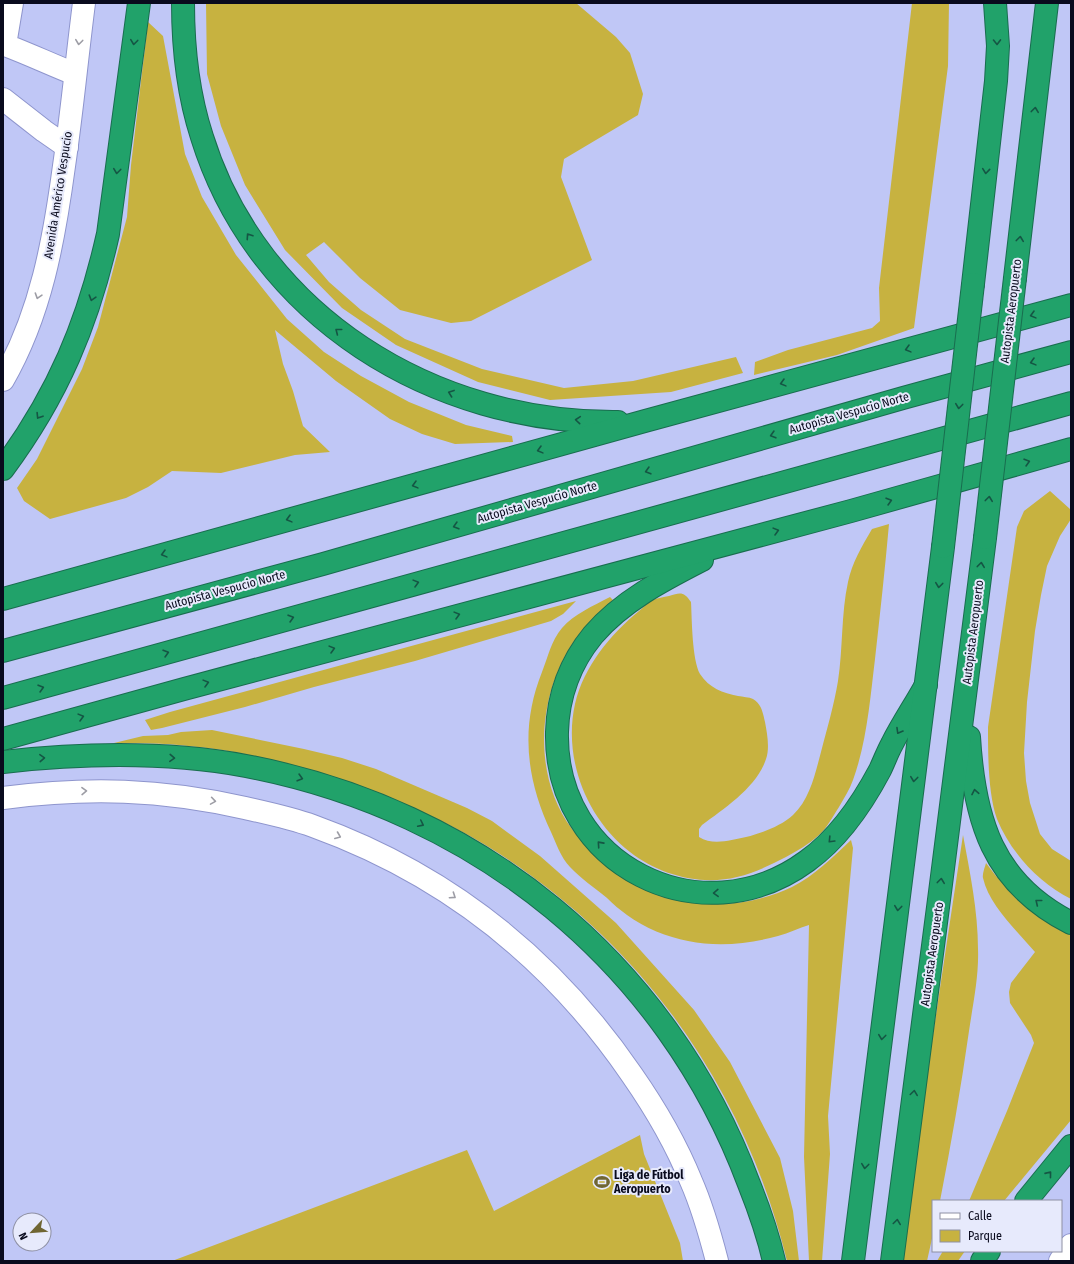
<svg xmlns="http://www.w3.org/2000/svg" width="1074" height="1264" font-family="'Fira Sans Condensed',sans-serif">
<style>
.green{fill:#c7b240}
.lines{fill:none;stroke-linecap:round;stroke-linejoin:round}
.minor-casing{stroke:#8e95cd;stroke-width:24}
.highway-casing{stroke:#196d4f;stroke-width:24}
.minor{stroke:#fff;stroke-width:22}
.highway{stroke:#21a26a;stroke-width:22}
.highway-bridge-casing{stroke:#196d4f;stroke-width:24;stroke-linecap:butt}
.highway-bridge{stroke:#21a26a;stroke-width:22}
.oneway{stroke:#9d9da5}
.oneway2{stroke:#155644}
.labels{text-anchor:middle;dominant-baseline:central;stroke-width:4;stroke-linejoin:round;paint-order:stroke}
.street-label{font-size:12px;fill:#090a1d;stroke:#e7eafc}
.poi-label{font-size:12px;font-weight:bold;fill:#090a1d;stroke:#e7eafc;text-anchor:start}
</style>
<rect width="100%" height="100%" fill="#c0c7f6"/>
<g class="green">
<path d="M206,3h370l40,34 14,16 13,41 -5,21 -74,44 -3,18 31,83 -121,61 -20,2 -51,-13 -40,-32 -36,-36 -18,13 23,27 32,28 44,29 77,30 82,19 69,-7 103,-24 7,16 -72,19 -121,8 -72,-18 -82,-37 -54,-37 -57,-58 -40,-65 -24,-59 -14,-52z"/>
<path d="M912,3h37l-1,63 -34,262 -77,27 -83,20 1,-13 33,-12 84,-22 8,-7 -1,-33z"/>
<path d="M148,22l15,14 22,118 17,43 34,58 51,64 37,33 37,24 48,26 57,23 46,11 1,6 -58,2 -33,-10 -32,-15 -54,-38 -61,-51 8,34 10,27 10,35 27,26 -35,3 -74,18 -49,-2 -24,16 -22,11 -76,21 -26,-18 -7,-13 20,-29 45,-90 16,-42 29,-110 4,-52z"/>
<path d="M1050,491l20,18 1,10 -11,17 -13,30 -6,29 -6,36 -8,71 -3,51 2,28 4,22 10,31 12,15 19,12v38c-32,-16 -60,-46 -74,-80 -9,-25 -9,-65 -9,-92l29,-200 7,-16z"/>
<path d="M889,524c-4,45 -9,90 -14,135 -5,41 -8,82 -22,121 -3,9 -9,18 -14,27 -6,9 -12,21 -20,28 -10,9 -22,16 -33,22 -16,8 -31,16 -49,20 -36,9 -78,-2 -107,-25 -44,-34 -67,-94 -55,-148 9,-38 35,-69 64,-93 4,-3 8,-8 13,-11 5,-2 12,-3 17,-4 12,-4 15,-4 22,6 1,18 1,57 9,72 9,14 23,19 38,22 5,1 11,1 15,3 9,5 10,15 12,23 2,11 5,26 1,37 -9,28 -41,49 -64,66l-3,4v8c14,9 32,3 47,0 16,-4 35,-11 47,-22 17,-16 22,-41 28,-63 6,-23 13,-47 17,-71 5,-33 3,-67 10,-99 4,-19 14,-36 24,-53z"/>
<path d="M610,597l3,3c-16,14 -31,28 -42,46 -34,54 -38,131 1,183 5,7 11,12 16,18 24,26 52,43 86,52 39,10 82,5 118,-12 22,-11 41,-30 59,-47l2,8 -25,268 2,38 -8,107h-13l-5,-104 5,-232c-10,3 -20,8 -31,11 -29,8 -60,11 -90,5 -21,-4 -43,-13 -61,-26 -7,-5 -14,-11 -20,-17 -12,-10 -27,-20 -37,-31 -9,-9 -14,-24 -19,-35 -25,-53 -31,-105 -9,-160 6,-15 9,-31 20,-44 12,-14 31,-22 48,-31z"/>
<path d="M576,601l-13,13 -12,7 -136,40 -101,26 -69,20 -83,21 -11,2 -6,-10 25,-8z"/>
<path d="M212,730l92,19 38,9 34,11 91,39 25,13 48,35 76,67 78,87 36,52 50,96 13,53 6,50h-12c-43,-175 -146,-320 -300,-415 -44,-27 -94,-47 -142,-64 -51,-17 -104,-32 -157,-36 -25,-3 -49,-3 -74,-3l29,-7 25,-1 13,-3z"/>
<path d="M963,835c7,38 15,76 15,114 1,27 -5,55 -9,82 -8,57 -18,113 -29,170h-7v33l-6,27h-28z"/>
<path d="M986,863l10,13 25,24 50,29v191l-67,81h-35l38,-90 27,-68 -3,-8 -21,-32 -1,-11 2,-9 24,-31c-18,-21 -46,-47 -52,-74 -1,-4 2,-11 3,-15z"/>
<path d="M640,1135l4,19 36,89 3,18h-511l295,-111 27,61z"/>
<path d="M943,1251h22l-7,10h-21z"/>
</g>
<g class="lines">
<defs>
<g id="minor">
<path d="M12,3l-7,42c24,9 47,20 70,29"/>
<path d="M3,99l41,32 23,16"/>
<path d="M3,380c38,-66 51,-140 61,-214 8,-54 13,-109 20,-163"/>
<path d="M3,798c85,-11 158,-9 242,10 22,5 46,10 68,18 133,48 239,132 319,249 23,33 44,69 59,106 11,25 19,53 26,80"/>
<path d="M1060,1261l11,-16"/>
</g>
<g id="highway">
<path d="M183,3c0,45 5,91 19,134 56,180 232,287 416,285"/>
<path d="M1015,278l32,-275"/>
<path d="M973,284l23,-203 2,-35 -3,-43"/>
<path d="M3,469c55,-74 85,-146 105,-235l31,-231"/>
<path d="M702,560c-39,20 -80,41 -109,75 -23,28 -35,61 -36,97 -3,133 144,207 250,129 32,-23 55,-57 73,-91 4,-8 7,-17 12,-26 10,-20 23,-39 34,-59"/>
<path d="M3,599l642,-178 426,-116"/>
<path d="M3,651l320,-87 580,-166 168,-46"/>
<path d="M3,698l1068,-295"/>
<path d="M969,737c5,82 23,146 102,186"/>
<path d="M3,739l181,-50 667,-178 220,-62"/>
<path d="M3,762c80,-9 163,-11 243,4 231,44 420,196 503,418 10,25 19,51 25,77"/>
<path d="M1026,1201l45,-55"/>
<path d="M853,1261l90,-714"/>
<path d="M892,1261l48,-369 45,-354"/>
<path d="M982,1261l7,-10"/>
</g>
</defs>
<use href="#minor" class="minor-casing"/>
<use href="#highway" class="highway-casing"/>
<use href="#minor" class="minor"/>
<use href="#highway" class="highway"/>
<defs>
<g id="highway-bridge">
<path d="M985,538l30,-260"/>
<path d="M943,547l30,-263"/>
</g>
</defs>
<use href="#highway-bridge" class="highway-bridge-casing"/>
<use href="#highway-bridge" class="highway-bridge"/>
</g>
<defs><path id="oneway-chevron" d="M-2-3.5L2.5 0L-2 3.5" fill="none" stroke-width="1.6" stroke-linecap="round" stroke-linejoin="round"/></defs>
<g class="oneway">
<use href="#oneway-chevron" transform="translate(79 42) rotate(97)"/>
<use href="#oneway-chevron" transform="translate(38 296) rotate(108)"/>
<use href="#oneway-chevron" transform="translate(84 791) rotate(-1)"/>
<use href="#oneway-chevron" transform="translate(213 801) rotate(9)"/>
<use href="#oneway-chevron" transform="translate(338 836) rotate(22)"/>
<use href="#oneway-chevron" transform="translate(453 896) rotate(34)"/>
</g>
<g class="oneway2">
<use href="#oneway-chevron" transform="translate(134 42) rotate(97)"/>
<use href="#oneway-chevron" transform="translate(997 42) rotate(89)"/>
<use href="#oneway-chevron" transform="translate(1035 110) rotate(-83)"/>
<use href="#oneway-chevron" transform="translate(117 171) rotate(97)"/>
<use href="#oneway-chevron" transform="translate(986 171) rotate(96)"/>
<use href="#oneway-chevron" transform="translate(249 236) rotate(-124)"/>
<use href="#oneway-chevron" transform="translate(1020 239) rotate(-83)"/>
<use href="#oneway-chevron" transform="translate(92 298) rotate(107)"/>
<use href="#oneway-chevron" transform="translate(1033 315) rotate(165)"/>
<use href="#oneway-chevron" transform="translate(338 331) rotate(-142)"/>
<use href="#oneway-chevron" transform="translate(908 349) rotate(165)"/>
<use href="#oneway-chevron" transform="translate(1033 362) rotate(165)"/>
<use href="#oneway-chevron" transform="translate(783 383) rotate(165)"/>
<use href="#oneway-chevron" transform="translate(451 393) rotate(-160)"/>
<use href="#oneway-chevron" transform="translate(959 406) rotate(97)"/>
<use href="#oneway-chevron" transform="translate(39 416) rotate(122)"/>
<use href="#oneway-chevron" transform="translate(578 420) rotate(-175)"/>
<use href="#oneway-chevron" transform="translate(773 435) rotate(164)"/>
<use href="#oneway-chevron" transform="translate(540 450) rotate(165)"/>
<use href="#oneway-chevron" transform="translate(1027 462) rotate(-16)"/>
<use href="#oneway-chevron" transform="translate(648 471) rotate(164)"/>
<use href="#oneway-chevron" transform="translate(415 485) rotate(165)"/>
<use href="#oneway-chevron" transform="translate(989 499) rotate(-83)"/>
<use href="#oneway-chevron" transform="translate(889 501) rotate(-16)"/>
<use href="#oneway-chevron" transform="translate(289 519) rotate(165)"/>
<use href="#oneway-chevron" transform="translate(456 526) rotate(164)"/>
<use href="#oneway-chevron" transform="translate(776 531) rotate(-15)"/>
<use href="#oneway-chevron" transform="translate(164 554) rotate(165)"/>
<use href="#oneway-chevron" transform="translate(981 565) rotate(-83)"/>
<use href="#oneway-chevron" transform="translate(416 583) rotate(-15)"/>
<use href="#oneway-chevron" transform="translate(939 585) rotate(97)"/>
<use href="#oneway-chevron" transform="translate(457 615) rotate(-15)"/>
<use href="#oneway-chevron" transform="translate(291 618) rotate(-16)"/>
<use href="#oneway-chevron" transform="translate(332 649) rotate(-15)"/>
<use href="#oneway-chevron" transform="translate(166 653) rotate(-16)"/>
<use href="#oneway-chevron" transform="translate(206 683) rotate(-15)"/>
<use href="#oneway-chevron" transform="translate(41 688) rotate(-16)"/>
<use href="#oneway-chevron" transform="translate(81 717) rotate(-15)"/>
<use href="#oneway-chevron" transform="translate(899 731) rotate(120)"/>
<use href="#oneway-chevron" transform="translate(42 758) rotate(-3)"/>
<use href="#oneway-chevron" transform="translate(172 758) rotate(3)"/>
<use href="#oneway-chevron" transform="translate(300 778) rotate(16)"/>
<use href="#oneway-chevron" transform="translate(914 779) rotate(97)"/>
<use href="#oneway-chevron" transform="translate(975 792) rotate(-101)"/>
<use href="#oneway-chevron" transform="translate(421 824) rotate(26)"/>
<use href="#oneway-chevron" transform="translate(831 840) rotate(134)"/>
<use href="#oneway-chevron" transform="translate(600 844) rotate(-132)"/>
<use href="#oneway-chevron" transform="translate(941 881) rotate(-83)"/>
<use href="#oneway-chevron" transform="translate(716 893) rotate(178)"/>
<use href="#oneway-chevron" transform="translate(1038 902) rotate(-141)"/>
<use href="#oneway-chevron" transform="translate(898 908) rotate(97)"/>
<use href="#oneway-chevron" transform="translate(882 1037) rotate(97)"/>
<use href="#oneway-chevron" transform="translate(914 1093) rotate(-82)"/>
<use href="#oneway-chevron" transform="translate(865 1166) rotate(97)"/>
<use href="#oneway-chevron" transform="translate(1049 1174) rotate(-51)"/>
<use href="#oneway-chevron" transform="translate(897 1222) rotate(-82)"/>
</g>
<defs>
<symbol id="stadium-bare" viewBox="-9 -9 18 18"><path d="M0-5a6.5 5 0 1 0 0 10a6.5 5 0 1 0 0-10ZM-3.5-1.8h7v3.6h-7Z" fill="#706633" stroke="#e7eafc" stroke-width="2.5" paint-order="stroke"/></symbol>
</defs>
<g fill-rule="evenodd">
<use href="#stadium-bare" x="591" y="1171" width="22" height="22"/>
</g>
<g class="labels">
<g class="street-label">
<text transform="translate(58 195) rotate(-81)">Avenida Américo Vespucio</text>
<text transform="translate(1011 311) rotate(-83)">Autopista Aeropuerto</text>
<text transform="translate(849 413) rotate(-16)">Autopista Vespucio Norte</text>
<text transform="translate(537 502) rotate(-16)">Autopista Vespucio Norte</text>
<text transform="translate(225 590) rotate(-15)">Autopista Vespucio Norte</text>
<text transform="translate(973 632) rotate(-83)">Autopista Aeropuerto</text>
<text transform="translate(932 954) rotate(-82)">Autopista Aeropuerto</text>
</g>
<g class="poi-label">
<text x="614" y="1175">Liga de Fútbol<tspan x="614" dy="14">Aeropuerto</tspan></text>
</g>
</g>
<rect width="1074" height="1264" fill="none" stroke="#090a1d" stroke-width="8"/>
<rect x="932" y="1200" width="130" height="52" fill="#e7eafc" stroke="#8e90a3"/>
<rect x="940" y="1213" width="20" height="6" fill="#ffffff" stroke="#8e90a3"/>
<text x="968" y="1220" font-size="12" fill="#090a1d">Calle</text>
<rect x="940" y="1230" width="20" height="12" fill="#c7b240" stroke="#8e90a3"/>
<text x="968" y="1240" font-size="12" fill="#090a1d">Parque</text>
<g transform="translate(32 1232) rotate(244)"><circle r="19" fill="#e7eafc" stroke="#8e90a3"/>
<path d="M0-3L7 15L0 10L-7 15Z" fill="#706633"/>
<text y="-6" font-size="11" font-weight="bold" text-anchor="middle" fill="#090a1d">N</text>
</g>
</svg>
